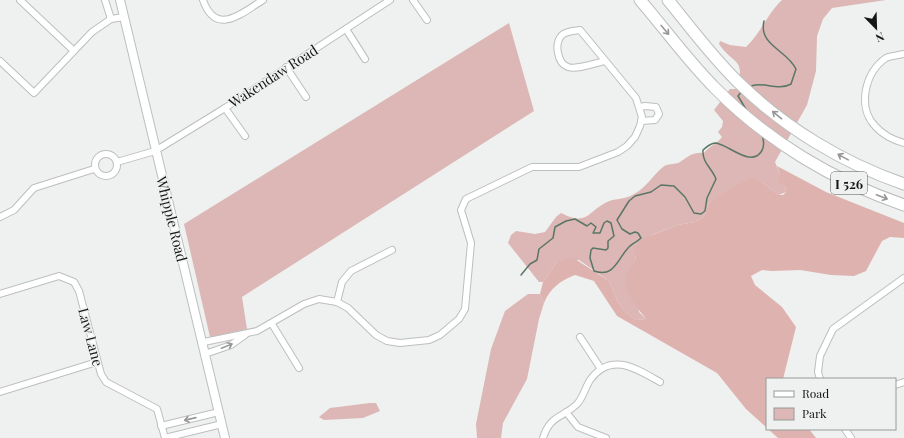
<svg xmlns="http://www.w3.org/2000/svg" width="904" height="438" font-family="'Playfair Display',serif">
<style>
.green{fill:#dcb7b5}
.forest{fill:#deb2af}
.lines{fill:none;stroke-linecap:round;stroke-linejoin:round}
.stream{stroke:#5a7667;stroke-width:1.5}
.minor-casing{stroke:#bcbfbe;stroke-width:8}
.secondary-casing{stroke:#bcbfbe;stroke-width:10}
.motorway-casing{stroke:#bcbfbe;stroke-width:13}
.minor{stroke:#fff;stroke-width:6}
.secondary{stroke:#fff;stroke-width:8}
.motorway{stroke:#fff;stroke-width:11}
.oneway{stroke:#969796}
.labels{text-anchor:middle;dominant-baseline:central;stroke-width:3;stroke-linejoin:round;paint-order:stroke}
.shield{fill:#eef1ef;stroke:#565857;stroke-width:1}
.shield-label{font-size:13px;font-weight:bold;fill:#151716}
.street-label{font-size:14px;fill:#151716;stroke:#eef1ef}
</style>
<rect width="100%" height="100%" fill="#eef1ef"/>
<g class="green">
<path d="M782,0h104l-54,8 -9,11 -6,17 -1,35 -9,34 -32,57 10,24 1,6 -7,3 -20,-15 -50,23 -5,14 -9,5 -18,3 -25,10 -17,20 1,4 -3,4 6,49 7,7 -9,1 -11,-7 -8,-11 -9,-21 -30,-21 -22,2 -14,20h-4l-31,-39 3,-8 5,-4 19,3 10,-2 11,-15 5,-4c26,13 26,0 44,-10 8,-5 20,-3 29,-9 12,-6 18,-18 29,-27 4,-4 12,-2 17,-5 9,-6 13,-10 24,-9 5,-7 14,-10 18,-16l-4,-5 4,-5 1,-6 -9,-11 16,-21h6c11,-31 -3,-24 -17,-45l1,-3 10,4 16,2c15,-14 21,-33 36,-47z"/>
<path d="M509,23l25,88 -292,186 5,32 -37,8 -26,-113z"/>
<path d="M528,294h12l4,9 -5,16 -12,60 -24,44 -2,15h-24l-1,-14 15,-75 14,-38z"/>
<path d="M370,403h6l4,8 -17,7 -39,2 -5,-3 11,-9z"/>
</g>
<g class="forest">
<path d="M777,166l49,26 78,31v15l-14,-1 -8,4 -16,30 -12,5 -23,-1 -31,-5 -28,1 -10,-1 -11,6 4,9 27,22 14,20 -13,52h-16v49l-21,-19 -29,-36 -100,-57 -23,-35 -19,-6c-15,6 -25,13 -31,28l-4,-9 3,-12 14,-20 15,-5 37,24 9,21 8,11 11,7 9,-1c-15,-19 -30,-37 -10,-60l-2,-9 6,-10 37,-15 18,-3 9,-5 5,-14 33,-21 10,-4 7,2 20,15h4l3,-3 -1,-6 -7,-5 2,-7z"/>
<path d="M768,429h41l7,9h-38z"/>
</g>
<g class="lines">
<g class="stream">
<path d="M749,87c13,-7 28,5 42,-3l5,-15c-9,-19 -38,-24 -32,-48"/>
<path d="M742,91l-4,5 9,15"/>
<path d="M521,275l9,-11 7,-4 2,-11 14,-11 2,-11 11,-6 9,-2 12,7 4,-3 5,4 -3,6h7l4,-10 3,-2 4,2 3,13 -6,5v7l-2,2 -13,-2 -2,2 -1,8 4,13c20,7 23,-11 34,-23 3,-4 9,-6 13,-10l-3,-5 -3,-1 -5,2 -8,-5 -5,-9 12,-19 6,-5 16,-4 10,-7 13,1 11,11 9,16 7,1 4,-3 2,-13 9,-19c-4,-11 -14,-16 -13,-29 4,-3 7,-7 13,-7 13,2 34,24 45,9 4,-5 3,-11 1,-17"/>
</g>
<defs>
<g id="minor">
<path d="M20,0l54,51"/>
<path d="M105,0l6,19 13,-2"/>
<path d="M203,0c13,37 39,13 60,0"/>
<path d="M413,0l14,20"/>
<path d="M346,29l19,30"/>
<path d="M904,54c-5,1 -13,2 -18,4 -21,14 -29,49 -11,68 8,9 18,14 29,17"/>
<path d="M0,61l34,32 58,-61 19,-13"/>
<path d="M286,67l20,30"/>
<path d="M640,107l5,-1 11,1 3,7 -4,6 -14,1"/>
<path d="M225,108l20,28"/>
<circle cx="106" cy="165" r="11"/>
<path d="M117,162l38,-11 70,-43 165,-108"/>
<path d="M0,217l14,-7 20,-22 60,-19"/>
<path d="M0,294l59,-18 15,6 5,9 22,83 5,8 51,27 8,29"/>
<path d="M337,302l5,-20 9,-11 41,-21"/>
<path d="M272,324l27,44"/>
<path d="M580,337l21,32"/>
<path d="M204,342l53,-11 47,-27 15,-5 18,3 11,6 28,27 11,6 13,2 29,-3 11,-5 19,-16 6,-10 6,-66 -10,-33 5,-11 66,-32h47l39,-15 9,-6 8,-9 5,-11 2,-9 -6,-19 -56,-68c-6,1 -13,1 -18,5 -8,8 -5,28 6,32 10,3 27,-4 37,-6"/>
<path d="M205,354l26,-9 14,-10"/>
<path d="M820,379l-2,-7 2,-16 13,-27 71,-51"/>
<path d="M895,385l9,-3"/>
<path d="M0,392l97,-30"/>
<path d="M566,412l12,15 28,11"/>
<path d="M161,426l58,-14"/>
<path d="M845,429l6,9"/>
<path d="M165,438l57,-14"/>
<path d="M543,438c7,-23 20,-20 34,-34 6,-6 8,-16 13,-24 21,-29 47,-11 70,2"/>
</g>
<path id="secondary" d="M120,0l105,438"/>
<g id="motorway">
<path d="M640,0c25,29 48,61 75,88 52,53 119,93 189,117"/>
<path d="M668,0c23,28 45,58 71,83 46,45 104,80 165,101"/>
</g>
</defs>
<use href="#minor" class="minor-casing"/>
<use href="#secondary" class="secondary-casing"/>
<use href="#motorway" class="motorway-casing"/>
<use href="#minor" class="minor"/>
<use href="#secondary" class="secondary"/>
<use href="#motorway" class="motorway"/>
</g>
<defs><path id="oneway-shaft" d="M-6 0H5M1.5-3L5.5 0L1.5 3" fill="none" stroke-width="1.6" stroke-linecap="round" stroke-linejoin="round"/></defs>
<g class="oneway">
<use href="#oneway-shaft" transform="translate(665 30) rotate(50)"/>
<use href="#oneway-shaft" transform="translate(777 115) rotate(-141)"/>
<use href="#oneway-shaft" transform="translate(843 157) rotate(-151)"/>
<use href="#oneway-shaft" transform="translate(882 197) rotate(21)"/>
<use href="#oneway-shaft" transform="translate(227 346) rotate(-22)"/>
<use href="#oneway-shaft" transform="translate(190 419) rotate(167)"/>
</g>
<g class="labels">
<rect class="shield" x="831" y="172" width="36" height="22" rx="3"/>
<g class="shield-label">
<text x="849" y="183">I 526</text>
</g>
<g class="street-label">
<text transform="translate(273 76) rotate(-33)">Wakendaw Road</text>
<text transform="translate(172 219) rotate(76)">Whipple Road</text>
<text transform="translate(91 337) rotate(75)">Law Lane</text>
</g>
</g>
<rect x="766" y="378" width="130" height="52" fill="#eef1ef" stroke="#979a98"/>
<rect x="774" y="391" width="20" height="6" fill="#ffffff" stroke="#979a98"/>
<text x="802" y="398" font-size="12" fill="#151716">Road</text>
<rect x="774" y="408" width="20" height="12" fill="#dcb7b5" stroke="#979a98"/>
<text x="802" y="418" font-size="12" fill="#151716">Park</text>
<g transform="translate(876 28) rotate(157)" stroke="#eef1ef" stroke-width="3" paint-order="stroke">
<path d="M0-3L7 15L0 10L-7 15Z" fill="#151716"/>
<text y="-6" font-size="11" font-weight="bold" text-anchor="middle" fill="#151716">N</text>
</g>
</svg>
